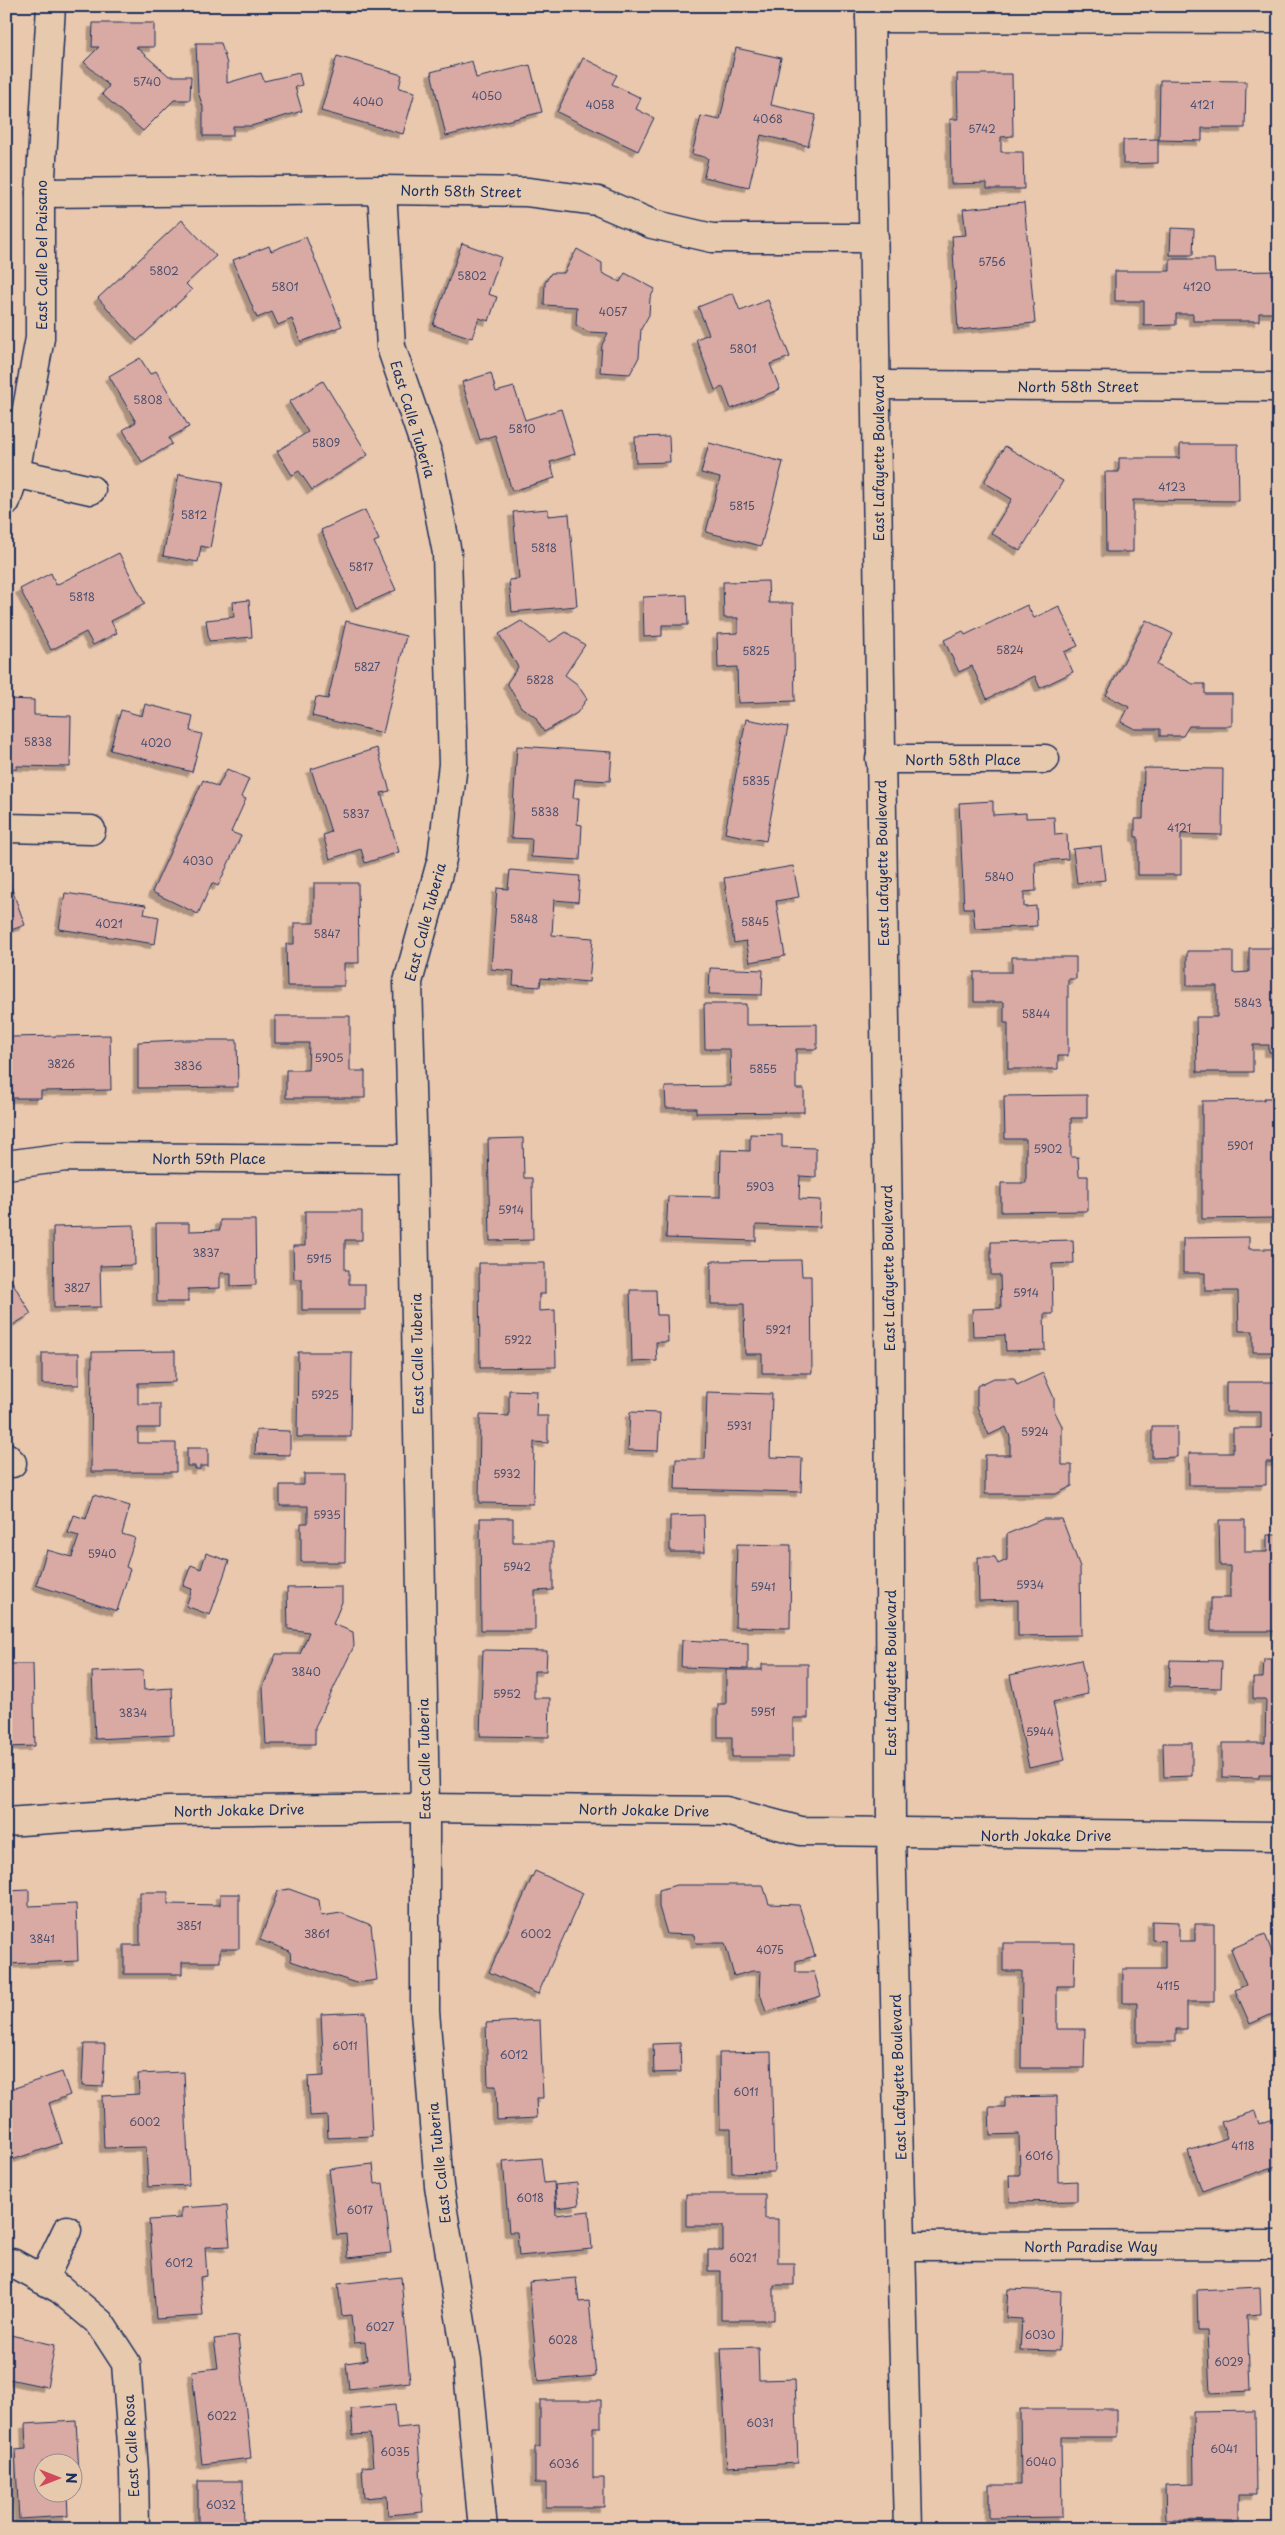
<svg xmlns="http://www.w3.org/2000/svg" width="1285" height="2535" font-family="'Playpen Sans',sans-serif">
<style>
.building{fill:#d8aaa3;stroke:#1b2f5e;filter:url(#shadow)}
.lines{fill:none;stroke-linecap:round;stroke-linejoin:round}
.minor-casing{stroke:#1b2f5e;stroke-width:31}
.minor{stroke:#e7caae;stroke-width:28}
.labels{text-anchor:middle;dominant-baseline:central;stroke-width:4;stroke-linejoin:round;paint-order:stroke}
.number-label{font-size:11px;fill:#4a4e6f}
.street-label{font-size:14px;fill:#1b2f5e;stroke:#e7caae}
</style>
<defs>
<filter id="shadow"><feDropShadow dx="-4.5" dy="4.5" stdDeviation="0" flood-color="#0004"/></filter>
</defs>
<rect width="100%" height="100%" fill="#eac8ae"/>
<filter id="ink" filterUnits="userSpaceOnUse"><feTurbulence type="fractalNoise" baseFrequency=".02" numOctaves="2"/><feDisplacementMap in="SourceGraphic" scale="10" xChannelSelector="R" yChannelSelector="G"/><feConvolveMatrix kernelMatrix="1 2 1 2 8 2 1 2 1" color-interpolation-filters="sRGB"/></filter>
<g filter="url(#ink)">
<g class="building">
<path d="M93,23h61v24h-18l33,29h22l-1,24h-16l-31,31 -41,-37 7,-8 -25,-24 15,-15h-7z"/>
<path d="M196,43h25l6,21v19l34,-10 3,8 35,-8 3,12 -7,2 7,24 -51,15h-18v10h-30v-29l-5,-15z"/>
<path d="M736,48l45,10 -10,47 45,10 -8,31 -47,-11 -12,52 -45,-10 4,-19 -16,-4 9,-38 19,4z"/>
<path d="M337,56l65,19 -3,13 16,4 -12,42 -82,-23z"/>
<path d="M583,58l34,17 -5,9 29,14 -5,11 18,9 -16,33 -81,-39z"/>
<path d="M472,61l4,17 54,-13 12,47 -96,24 -15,-64z"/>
<path d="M957,74h55l1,62 -12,1v15h22l1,37h-37v-6l-36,1 -1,-65h8z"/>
<path d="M1160,80l86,1 -1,47h-43v13l-43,-1z"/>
<path d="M1158,139v24l-35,1v-24z"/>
<path d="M1024,203l11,120 -77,7 -6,-94 14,-1 -3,-26z"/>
<path d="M182,220l34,36 -30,28 6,6 -55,51 -39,-43z"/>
<path d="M1171,228l23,1 -1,26h-23z"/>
<path d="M306,237l36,89 -41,16 -9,-23 -14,6 -6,-13 -15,6 -24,-58 36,-14 2,5z"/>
<path d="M462,243l39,14 -13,37 9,3 -8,24 -10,-3 -7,20 -39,-13z"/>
<path d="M577,249l25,14v10l18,9 5,-9 30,16 -5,9 -1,17 -8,14 -2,28 -9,17 -30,-2 2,-27 6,-12 -20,-1 -12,-7 1,-18 -33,-2 1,-22 6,-10h13z"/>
<path d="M1170,259h44l1,13 64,-1v42h-20v8h-66v-7h-17v11l-32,1v-25h-29v-30h55z"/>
<path d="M733,293l7,18 28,-11 22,57 -20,7 10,25 -49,20 -8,-22 -8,3 -19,-51 13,-5 -11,-27z"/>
<path d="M140,358l10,16 6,-3 33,56 -20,11 3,6 -30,18 -19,-32 13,-8 -27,-46z"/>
<path d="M491,373l5,19 18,-5 11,33 36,-11 14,45 -25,8 5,16 -43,13 -17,-56 -15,5 -18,-58z"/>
<path d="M323,381l45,74 -56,35 -13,-19 -7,4 -15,-24 31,-19 -19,-30z"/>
<path d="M669,436l1,26 -34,1 -1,-26z"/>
<path d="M709,443l74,19 -22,84 -55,-14 14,-54 -19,-5z"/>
<path d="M1180,444h58l1,57 -106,-1v52h-27l-1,-80h14v-14h61z"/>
<path d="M1005,446l58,35 -43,70 -29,-18 21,-34 -28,-17z"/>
<path d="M179,474l44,8 -13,66 -9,-2 -3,16 -35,-6z"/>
<path d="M548,509v7l21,-2 8,92 -65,6 -3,-32 10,-1 -6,-67z"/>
<path d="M365,510l14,30 -5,2 22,48 -40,18 -35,-78z"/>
<path d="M119,553l26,51 -34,17 6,12 -24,12 -7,-13 -35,18 -31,-61 31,-16 5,12z"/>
<path d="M768,581l1,22h24l2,98 -57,2 -1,-36 -19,1 -1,-34 21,-1v-15h-14l-1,-36z"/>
<path d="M687,595l1,30h-26v11l-18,1 -1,-40z"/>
<path d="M249,600l3,37 -43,4 -3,-21 28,-3 -1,-15z"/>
<path d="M1027,605l7,13 25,-12 19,40 -14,6 9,20 -33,16 -5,-12 -48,23 -15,-33 -13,6 -15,-32 19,-9 2,4z"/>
<path d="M1146,620l27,14 -16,31 36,19h12v10h27v32h-43l-6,10h-23v-7h-25l-14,-7 8,-15 -23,-12z"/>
<path d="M346,621l60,15 -23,97 -71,-17 4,-19 12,2z"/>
<path d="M521,621l29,21 16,-10 19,13 -20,30 12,9 10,15 -10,14 -33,19 -9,-15 -14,-10 -14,-24 11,-16 -19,-33z"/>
<path d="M6,699l28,1v15l37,1 -1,51 -53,-1v3h-11z"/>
<path d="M145,704l48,12 -3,15 12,3 -10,38 -82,-22 11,-40 21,6z"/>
<path d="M746,719l42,8 -22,114 -41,-8z"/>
<path d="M517,746l95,6 -2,29 -35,-2 -2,19h6l-2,26 5,1 -2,35 -49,-3 1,-18 -21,-1z"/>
<path d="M377,748l13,43 -9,2 18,59 -34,11 -4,-14 -31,10 -7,-24 8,-3 -20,-63z"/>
<path d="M1144,768l79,1 -1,66 -41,-1v41h-43v-38h-3v-18h8z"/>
<path d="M227,769l22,10 -8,18 5,2 -15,33 10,4 -23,50 -6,-3 -14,31 -46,-22 51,-112 15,7z"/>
<path d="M993,801v14l33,-2v5l28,-1 1,18 12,-1 1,25 -33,2 1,30 -12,1v15l12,-1 1,20 -62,3 -2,-21h-9l-5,-105z"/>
<path d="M1101,846l4,34 -28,3 -4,-34z"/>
<path d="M793,866l6,31 -23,4 9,55 -35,6 -4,-21 -12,2 -10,-65z"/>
<path d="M510,870l70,6 -2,26 -24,-2 -2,35 41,3 -4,44 -48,-4 -1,9 -27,-2 1,-14 -23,-2 6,-81 11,1z"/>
<path d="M314,883h44l1,80h-15v23h-57l-1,-42h8v-21h20z"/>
<path d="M10,884l15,41 -19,7v-47z"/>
<path d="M65,893l81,12 -2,9 15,3 -4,27 -96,-15z"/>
<path d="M1249,948h30v104h-10v-7h-16v27h-56l-1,-55h21v-31h-30v-35h46v22l16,-1z"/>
<path d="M1012,957h64v22h-8v77h-10v13h-50v-46h-4v-21h-30v-30h38z"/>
<path d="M710,968l53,2 -1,25 -53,-1z"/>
<path d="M704,1004h42v21l71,-1v25h-21v40h8v23l-108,1v-5h-30l-1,-21 66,-1 -1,-37h-25z"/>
<path d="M275,1016h75v55h15v27h-79v-28h22l1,-27h-34z"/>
<path d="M110,1035l1,55 -70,1v7h-29l-2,-61z"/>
<path d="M180,1040h57l1,47 -100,1v-46z"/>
<path d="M1087,1095v23h-16v39h7l1,19h9v35l-87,1v-29h25v-44h-21l-1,-43z"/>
<path d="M1264,1098h15v91h-3v29l-74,1v-118l62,-1z"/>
<path d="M750,1134l32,1v12l34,1v29l-16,-1 -1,23 22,1 -1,27 -64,-2v16l-90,-3 2,-42 52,1 1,-47 29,1z"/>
<path d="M523,1138l1,40h8l1,62 -43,1 -2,-102z"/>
<path d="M305,1211h57v29h-17v30h4v14h16v26h-63v-31h-8l-1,-33h12z"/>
<path d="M220,1220h35l1,65 -25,1v-13h-11v15l-32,1v13h-31l-1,-79h33v8l31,-1z"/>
<path d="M134,1225l1,40 -35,1 1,41 -47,1 -1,-81z"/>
<path d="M1249,1237v12h30v103h-26v-21h-14l-1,-40h-33v-18h-22v-35z"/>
<path d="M1073,1240l1,23 -22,1 1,50h-9l1,36 -39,1 -1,-16 -32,1 -1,-27 29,-1 -1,-33h-9v-33z"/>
<path d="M801,1260l1,16h9l1,97h-50v-19h-17l-1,-50h-33v-43z"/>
<path d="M479,1263h66v31h-6v17l16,-1 1,57 -76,1z"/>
<path d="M6,1271l25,43 -25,15z"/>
<path d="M630,1290h26l1,25h10l1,27h-12l1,19 -25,1z"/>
<path d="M175,1351v31l-37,1v21h22v24h-22v15h38v29h-85l1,-120z"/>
<path d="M298,1352h54l-1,85h-54z"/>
<path d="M42,1353h37v32l-37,-1z"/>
<path d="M1043,1373l11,25v12l8,16v39h10v21l-16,8h-71v-39h25v-18l-4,-10 -17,8 -12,-28v-21l17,-8h20l3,7z"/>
<path d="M1226,1382h53v80h-13v23h-77v-32h44v-25h28v-16h-35z"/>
<path d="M509,1390l28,1 -1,25h12v27l-14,-1 -1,62 -54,-1 1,-88 29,1z"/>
<path d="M707,1392l65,2 -2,63 32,1 -1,34 -126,-3 1,-30h29z"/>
<path d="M630,1412l30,1 -2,38 -30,-1z"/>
<path d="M1152,1426h25v31l-25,1z"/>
<path d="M256,1430l34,1v24l-35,-1z"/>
<path d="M187,1448h21v18h-8v3h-5v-3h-8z"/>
<path d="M304,1474h42l-1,88h-44v-39h7v-17h-28v-21h24z"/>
<path d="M94,1495l36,11 -8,28 13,4 -9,29 4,2 -13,42 -81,-26 11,-35 25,7 7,-21 -11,-3 6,-18 12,4z"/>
<path d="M704,1515l1,37h-35v-36z"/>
<path d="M480,1518h33v24h40v48l-18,1v39h-54z"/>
<path d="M1043,1519h19l18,48 1,68 -63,1v-36l-39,1 -1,-44h17l3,7 9,-4v-26z"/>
<path d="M1219,1520h26v32h22v-17h12v96h-68v-33h19v-32h-10z"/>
<path d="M737,1544l54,1 -1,83 -55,-1z"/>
<path d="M206,1553l23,8 -19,54 -24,-9 6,-17 -9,-3 8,-21 10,4z"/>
<path d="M342,1587v15l-9,22 20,8 1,14 -39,81v17h-49l-3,-57 13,-33h24l9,-22 -21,-3 -1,-41z"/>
<path d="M682,1640l66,3v26l-67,-2z"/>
<path d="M483,1650l64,1 -1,20h-12v27h16l-1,39 -69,-1z"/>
<path d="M1264,1659h15v116h-20v3l-37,-1v-34h43l1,-44h-13v-21h10z"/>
<path d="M1081,1660l7,34 -35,8 12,58 -36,8 -19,-93z"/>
<path d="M1170,1660l52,1 -1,27 -52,-1z"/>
<path d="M8,1664h25l2,82 -29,1z"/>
<path d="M762,1664h46v54h-15v39h-61v-20h-14v-33h8v-34h36z"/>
<path d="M143,1670l1,20 28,-2 2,47 -79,4 -3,-67z"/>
<path d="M1163,1743h29v33l-28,1z"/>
<path d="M535,1871l48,22 -45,101 -49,-22z"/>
<path d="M676,1885h87l6,19 30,1 16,51 -19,5v11h18l7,24 -55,16 -6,-19 1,-22h-9l-18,5 -9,-33h-29l-2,-8 -27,-1 -8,-27v-17z"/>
<path d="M289,1889l30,11 2,16 20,-3 30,12 6,55 -21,3 -33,-11 -32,-11 -1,-10 -30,-11 18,-49z"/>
<path d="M29,1890v16l47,-2 2,57 -72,3 1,-73z"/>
<path d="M140,1892h28v12l52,1v-11h19v55h-19v13h-38v12h-58v-29h16z"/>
<path d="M1152,1921l27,1v19h16v-17h19v78h-27v27h-11v13h-39v-39h-14v-34h42v-28l-13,-1z"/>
<path d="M1265,1934l10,26 4,-1v52l-29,13 -15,-34 11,-5 -15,-36z"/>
<path d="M1003,1943h72l-1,43h-17v43h28l-1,39h-63l1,-97h-19z"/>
<path d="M366,2012l6,124 -44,2 -1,-23 -17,1 -2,-39 16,-1 -3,-62z"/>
<path d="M540,2020l3,78h-7l1,20 -40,2 -1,-34h-8l-2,-63z"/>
<path d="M680,2043l1,29 -27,1 -1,-29z"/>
<path d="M84,2044h21l-2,43 -21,-1z"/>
<path d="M771,2052l3,120 -42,1 -1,-44h-11l-1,-76z"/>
<path d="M62,2072l8,23 -21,8 13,40 -56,19v-71z"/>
<path d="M184,2072l5,113 -41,2 -2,-40 -42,1 -2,-52 37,-2 -1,-20z"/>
<path d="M1057,2096l1,86 19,-1v20l-67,1 -1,-27h11l-1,-41 -29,1 -1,-28h16v-10z"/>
<path d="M1255,2111l4,13 20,-7v48l-77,26 -14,-40 39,-13 -6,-16z"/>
<path d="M541,2158l3,25 10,-1 2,33 33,-4 3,38 -73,7 -2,-24h-8l-6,-71z"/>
<path d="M373,2164l2,20 8,-1 8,70 -43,5 -2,-24 -9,1 -8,-66z"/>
<path d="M577,2183l2,22 -22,3 -2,-23z"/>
<path d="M686,2194h79v25h13v44h16v22h-20v35h-53v-49h-13v-21h15v-24h-37z"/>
<path d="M227,2205l3,41 -25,1 2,29 -7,1 3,39 -47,3 -7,-99 32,-2v-10z"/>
<path d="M401,2277l9,105 -61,7 -3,-26 21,-3 -2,-18 -11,1 -3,-28 -9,1 -4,-32z"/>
<path d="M576,2278l3,24 10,-1 7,75 -58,5 -9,-99z"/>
<path d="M1260,2287l1,27 -14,1 3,76 -40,2 -3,-62h-9l-1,-41z"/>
<path d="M1008,2289l53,2 -2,60 -39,-1 2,-31 -16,-1z"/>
<path d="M6,2334l49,11 -8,42 -38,-8 -3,13z"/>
<path d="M238,2336l13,122 -49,6 -10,-93 26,-3 -4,-29z"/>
<path d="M758,2347l1,33 36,-1 3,84 -71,4 -6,-119z"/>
<path d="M540,2400h61v27h-8v51h11v29h-58v-24h-11v-36h5z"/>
<path d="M395,2405l2,23 20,-2 6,86 -35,3 -1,-19 -23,2 -2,-31 11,-1 -3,-32 -17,1 -2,-26z"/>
<path d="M1020,2409h97v28h-56l1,80 -73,1v-33h32z"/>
<path d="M1255,2411l1,84h-17v26l-73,-1 -1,-35 29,-1 -1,-72z"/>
<path d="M76,2421l4,69 -8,1v-29h-30v30h25l1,24 -49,3 -4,-69 11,-1 -1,-25z"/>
<path d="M198,2481h45l1,48h-48l2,-2z"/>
<rect x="744" y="2525" width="56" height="4"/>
</g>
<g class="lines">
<defs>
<g id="minor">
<path d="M870,6l19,1287 2,541 17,695"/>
<path d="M870,18l409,1"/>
<path d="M382,190l9,157 37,108 19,98 6,211 -11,95 -34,123 5,177 12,649v203l14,175 28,174 16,169"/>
<path d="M40,193l342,-3 145,2 71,9 54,23 60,14h162"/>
<path d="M877,385l402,2"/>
<path d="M15,473l76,17"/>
<path d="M6,501l9,-28 25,-135v-145l11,-187"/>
<path d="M880,759h165"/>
<path d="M6,828l85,2"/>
<path d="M6,1165l60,-8 347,2"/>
<path d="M6,1457l6,6"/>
<path d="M6,1822l162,-11 257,-3 301,3 75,20 478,5"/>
<path d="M903,2246l376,-1"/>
<path d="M6,2263h6l48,26 40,34 26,40 8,108 1,58"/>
<path d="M43,2280l24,-50"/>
</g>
</defs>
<use href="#minor" class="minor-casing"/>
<use href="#minor" class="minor"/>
</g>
</g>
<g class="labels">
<g class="number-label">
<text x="147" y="81">5740</text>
<text x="487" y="95">4050</text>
<text x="368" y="101">4040</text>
<text x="600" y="104">4058</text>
<text x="1202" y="104">4121</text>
<text x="768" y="118">4068</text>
<text x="982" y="128">5742</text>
<text x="992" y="261">5756</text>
<text x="164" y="270">5802</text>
<text x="472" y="275">5802</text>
<text x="285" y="286">5801</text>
<text x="1197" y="286">4120</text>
<text x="613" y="311">4057</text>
<text x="743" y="348">5801</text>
<text x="148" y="399">5808</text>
<text x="522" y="428">5810</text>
<text x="326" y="442">5809</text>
<text x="1172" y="486">4123</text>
<text x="742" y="505">5815</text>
<text x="194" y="514">5812</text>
<text x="544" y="547">5818</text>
<text x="361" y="566">5817</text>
<text x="82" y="596">5818</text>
<text x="1010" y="649">5824</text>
<text x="756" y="650">5825</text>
<text x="367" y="666">5827</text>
<text x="540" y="679">5828</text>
<text x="38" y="741">5838</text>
<text x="156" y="742">4020</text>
<text x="756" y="780">5835</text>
<text x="545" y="811">5838</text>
<text x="356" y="813">5837</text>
<text x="1179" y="827">4121</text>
<text x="198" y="860">4030</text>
<text x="999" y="876">5840</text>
<text x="524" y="918">5848</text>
<text x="755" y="921">5845</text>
<text x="109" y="923">4021</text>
<text x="327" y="933">5847</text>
<text x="1248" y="1002">5843</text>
<text x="1036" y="1013">5844</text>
<text x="329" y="1057">5905</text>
<text x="61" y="1063">3826</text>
<text x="188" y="1065">3836</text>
<text x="763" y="1068">5855</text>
<text x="1240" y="1145">5901</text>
<text x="1048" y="1148">5902</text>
<text x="760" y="1186">5903</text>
<text x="511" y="1209">5914</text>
<text x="206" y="1252">3837</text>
<text x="319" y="1258">5915</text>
<text x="77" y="1287">3827</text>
<text x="1026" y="1292">5914</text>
<text x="778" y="1329">5921</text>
<text x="518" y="1339">5922</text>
<text x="325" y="1394">5925</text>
<text x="739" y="1425">5931</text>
<text x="1035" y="1431">5924</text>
<text x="507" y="1473">5932</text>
<text x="327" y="1514">5935</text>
<text x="102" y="1553">5940</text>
<text x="517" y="1566">5942</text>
<text x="1030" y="1584">5934</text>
<text x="763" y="1586">5941</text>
<text x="306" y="1671">3840</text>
<text x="507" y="1693">5952</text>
<text x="763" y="1711">5951</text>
<text x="133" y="1712">3834</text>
<text x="1040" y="1731">5944</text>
<text x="189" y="1925">3851</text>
<text x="317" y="1933">3861</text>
<text x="536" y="1933">6002</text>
<text x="42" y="1938">3841</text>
<text x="770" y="1949">4075</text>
<text x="1168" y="1985">4115</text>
<text x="345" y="2045">6011</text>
<text x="514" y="2054">6012</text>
<text x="746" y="2091">6011</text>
<text x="145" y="2121">6002</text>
<text x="1243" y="2145">4118</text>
<text x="1039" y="2155">6016</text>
<text x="530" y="2197">6018</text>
<text x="360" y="2209">6017</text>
<text x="743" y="2257">6021</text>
<text x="179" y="2262">6012</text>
<text x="380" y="2326">6027</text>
<text x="1040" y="2334">6030</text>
<text x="563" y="2339">6028</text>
<text x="1229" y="2361">6029</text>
<text x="222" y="2415">6022</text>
<text x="760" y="2422">6031</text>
<text x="1224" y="2448">6041</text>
<text x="395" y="2451">6035</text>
<text x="1041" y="2461">6040</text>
<text x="564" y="2463">6036</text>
<text x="221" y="2504">6032</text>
</g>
<g class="street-label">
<text transform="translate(461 191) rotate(1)">North 58th Street</text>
<text transform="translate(41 255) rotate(-90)">East Calle Del Paisano</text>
<text x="1078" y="386">North 58th Street</text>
<text transform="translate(413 419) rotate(73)">East Calle Tuberia</text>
<text transform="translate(878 458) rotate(-90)">East Lafayette Boulevard</text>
<text x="963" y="759">North 58th Place</text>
<text transform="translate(882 863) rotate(-91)">East Lafayette Boulevard</text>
<text transform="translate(425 922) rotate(-75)">East Calle Tuberia</text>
<text x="209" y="1158">North 59th Place</text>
<text transform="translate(888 1268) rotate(-91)">East Lafayette Boulevard</text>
<text transform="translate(417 1354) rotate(-91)">East Calle Tuberia</text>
<text transform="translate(890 1673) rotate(-90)">East Lafayette Boulevard</text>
<text transform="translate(424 1759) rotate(-91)">East Calle Tuberia</text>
<text transform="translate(239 1810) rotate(-1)">North Jokake Drive</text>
<text transform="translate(644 1810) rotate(1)">North Jokake Drive</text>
<text x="1046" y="1835">North Jokake Drive</text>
<text transform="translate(898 2077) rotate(-92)">East Lafayette Boulevard</text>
<text transform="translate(439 2163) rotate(-96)">East Calle Tuberia</text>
<text x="1091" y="2246">North Paradise Way</text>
<text transform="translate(131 2446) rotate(-93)">East Calle Rosa</text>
</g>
</g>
<rect width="1285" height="2535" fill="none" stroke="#e7caae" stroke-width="25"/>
<rect x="12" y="12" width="1260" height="2510" fill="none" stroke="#1b2f5e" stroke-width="2" filter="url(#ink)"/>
<g transform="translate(58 2478) rotate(90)"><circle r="24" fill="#e7caae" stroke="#958c8e"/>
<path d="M0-4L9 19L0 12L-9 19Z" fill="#d1495b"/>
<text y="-8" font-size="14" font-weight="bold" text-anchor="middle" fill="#1b2f5e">N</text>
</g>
</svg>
